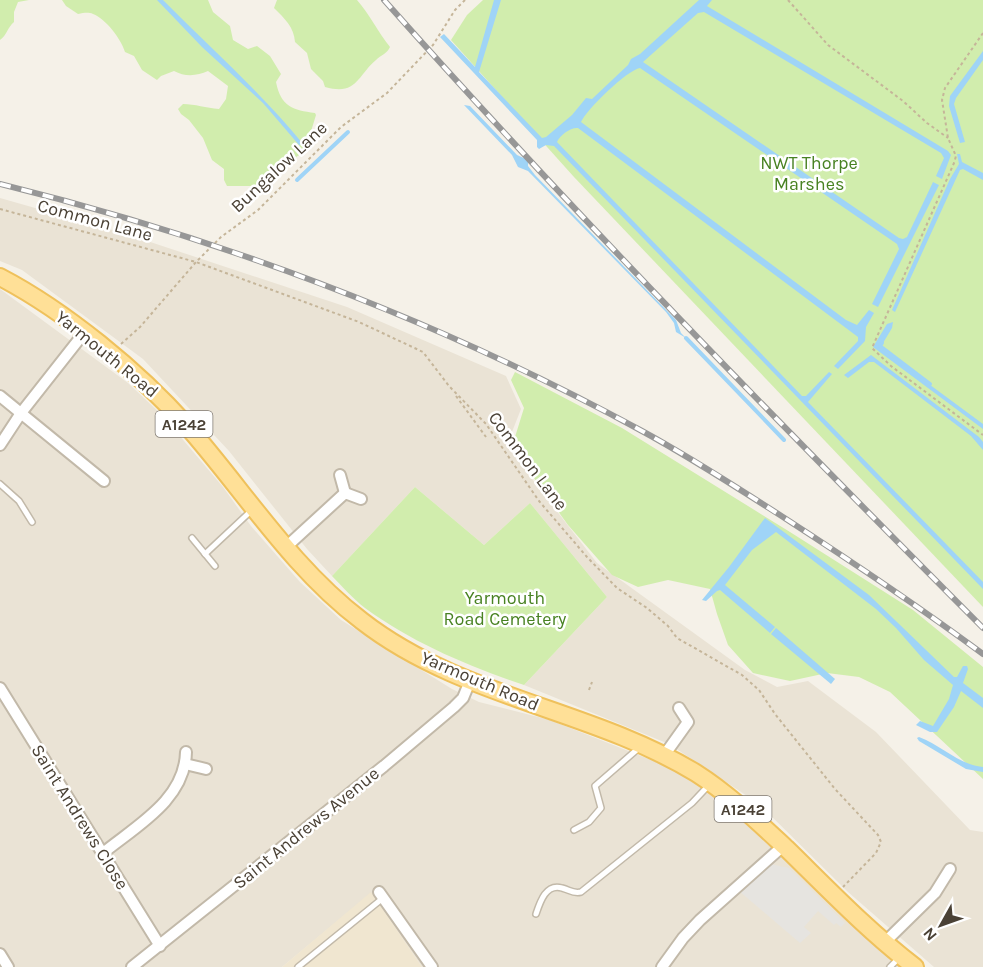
<svg xmlns="http://www.w3.org/2000/svg" width="983" height="967" font-family="Karla,sans-serif">
<style>
.residential{fill:#eae3d5}
.education{fill:#f0e6d0}
.green{fill:#d1edad}
.parking{fill:#e6e4e0}
.water{fill:#9fd4f7}
.lines{fill:none;stroke-linecap:round;stroke-linejoin:round}
.stream{stroke:#9fd4f7;stroke-width:4}
.lane-casing{stroke:#c2b9a9;stroke-width:8}
.street-casing{stroke:#c2b9a9;stroke-width:14}
.primary-casing{stroke:#efc15c;stroke-width:20}
.path{stroke:#c5b599;stroke-width:2;stroke-dasharray:3 3;stroke-linecap:butt}
.lane{stroke:#fff;stroke-width:5}
.street{stroke:#fff;stroke-width:10}
.primary{stroke:#ffe097;stroke-width:16}
.rail-casing{stroke:#979797;stroke-width:6}
.rail{stroke:#fff;stroke-width:4;stroke-dasharray:11;stroke-linecap:butt}
.labels{text-anchor:middle;dominant-baseline:central;stroke-width:5;stroke-linejoin:round;paint-order:stroke}
.shield{fill:#fff;stroke:#807a72;stroke-width:1.5}
.shield-label{font-size:16px;font-weight:bold;fill:#4a4135}
.park-label{font-size:18px;fill:#488222;stroke:#fff}
.street-label{font-size:18px;fill:#4a4135;stroke:#fff}
</style>
<rect width="100%" height="100%" fill="#f5f1e8"/>
<g class="residential">
<path d="M0,198l123,35 224,74 159,69 15,33 -11,28 15,33 72,93 148,107 32,17 31,-6 68,51 94,98 13,2v135h-49l-86,-75 -89,-88 -90,-60 -145,-59 83,-88 -77,-94 -46,42 -69,-58 -83,89 -25,-27 -78,-98 -86,-92 -121,-89 -22,-9z"/>
<path d="M0,289l128,94 34,32 61,72 28,39 49,56 41,38 111,69 27,13 71,18 119,47 60,38 65,60 76,77 33,25h-481l-51,-74 -89,74h-282z"/>
</g>
<path class="education" d="M371,892l51,75h-140z"/>
<g class="green">
<path d="M0,0h29l-11,2 -4,10v10c-7,6 -7,13 -14,18z"/>
<path d="M62,0h146l5,12 17,14 3,14 15,9 9,-3 13,10 11,18 -5,8c5,25 17,28 39,31l1,2 -11,36 -51,35h-27l-3,-6v-11l-12,-9 -9,-22 -14,-18 -8,-6 -3,-5 5,-5c12,0 23,4 36,5l7,-10 2,-13 -20,-15c-11,5 -23,6 -34,0l-13,5 -4,4 -15,-10 -8,-14 -9,-4c-4,-13 -19,-33 -32,-38 -5,-2 -9,-1 -15,0l-12,-8z"/>
<path d="M277,0h80c13,15 21,32 33,47 -3,7 -9,8 -14,13 -19,16 -19,36 -51,27l-2,-6 -12,-12 -4,-16 -12,-11c-1,-15 -10,-23 -21,-34z"/>
<path d="M483,0h500v607l-409,-430 -123,-137 16,-25z"/>
<path d="M515,372l107,56 168,104 123,78 70,57v112l-93,-87 -31,-15 -32,-4 -37,8 -37,-8 -25,-28 -11,-31 -7,-25 -42,-9 -30,7 -26,-12 -44,-50 -39,-54 -14,-34 9,-29 -13,-28z"/>
<path d="M415,487l69,58 46,-42 77,94 -83,88c-56,-19 -111,-42 -159,-77 -12,-9 -23,-22 -33,-32z"/>
</g>
<path class="parking" d="M770,864l19,4 56,55 -4,4 -5,-4 -2,2 -16,-14 -14,16 7,6 -11,10 -61,-52z"/>
<g class="water">
<path d="M157,0h6c47,48 98,92 140,144l-4,1 -36,-42 -61,-56z"/>
<path d="M494,0h7l-22,72 63,66 4,-1 26,-22 14,-17 6,1 36,-34 3,-6 9,-5 59,-54h13l-5,6 241,145 3,4 -9,24 -6,-3 8,-18 -3,-5 -237,-141 -6,1 -55,49 256,176 4,1 4,-2 26,-55 6,3 -61,122 -6,-3 27,-55 -2,-5 -257,-176c-13,2 -54,42 -59,54l265,198 11,5 12,-15 5,3 -8,14 -1,14 -27,28 -4,-3 24,-25v-4l-280,-209c-7,-1 -18,7 -21,14l245,254h4l23,-24 3,2 -24,28 175,180v7l-429,-443 -8,-1 -7,4 -2,-2v-7l-97,-103 4,-3 31,33z"/>
<path d="M983,51v9l-27,38 -2,6 11,38 -5,1 -11,-37 1,-10z"/>
<path d="M464,105l6,1 47,49 11,5v6l7,9 141,145 5,13 5,5 -10,-6 -2,-9 -8,-11 -138,-141 -10,-4 -6,-12z"/>
<path d="M957,154h3l2,8 21,11v7l-20,-11 -3,1 -65,142 -3,-2 58,-131 9,-15z"/>
<path d="M893,322l-1,6 -12,20 103,76v5l-110,-82 14,-23z"/>
<path d="M871,355l108,82 4,5v8l-12,-14 -97,-74h-5l-21,16 -4,-3z"/>
<path d="M765,518l104,77 85,82h3l6,-11h4l1,3 -5,14 20,15v10l-22,-17 -7,16 -17,25h-7l-14,-7 4,-4 13,5 16,-27 4,-14 -29,-25 -28,-32 -20,-19 -100,-77 -24,18 -27,35 50,42 -5,6 -50,-43 -3,1 -11,10 -4,-1 27,-33z"/>
<path d="M776,628l59,51 -4,5 -60,-50z"/>
<path d="M919,737c22,8 40,28 64,30v5l-17,-3 -47,-28 -2,-3z"/>
</g>
<g class="lines">
<g class="stream">
<path d="M297,180l51,-48"/>
<path d="M686,338l98,102"/>
<path d="M882,343l-2,3 50,38"/>
</g>
<defs>
<g id="lane">
<path d="M0,484l19,17 13,21"/>
<path d="M192,538l23,28"/>
<path d="M205,554l47,-44"/>
<path d="M574,830l15,-8 12,-14 -6,-22 45,-39"/>
<path d="M536,914c4,-12 10,-31 26,-26 8,2 11,6 19,4l111,-89 17,-18"/>
<path d="M298,967l85,-69"/>
<path d="M890,967l10,-10"/>
</g>
<g id="street">
<path d="M0,396l104,85"/>
<path d="M0,445l21,-32 63,-80"/>
<path d="M340,475l5,18"/>
<path d="M285,548l60,-55 16,6"/>
<path d="M0,688l160,258"/>
<path d="M663,757l25,-35 -9,-14"/>
<path d="M185,764l21,5"/>
<path d="M103,853c33,-27 82,-53 83,-101"/>
<path d="M379,892l53,75"/>
<path d="M884,943l51,-50 15,-24"/>
<path d="M0,954l8,13"/>
<path d="M132,967l252,-201 70,-59 9,-9 7,-17"/>
<path d="M662,967l21,-29 17,-18 83,-74"/>
</g>
<path id="primary" d="M0,277c65,34 138,94 187,149 58,66 104,141 175,195 99,77 229,88 334,152 33,21 62,49 90,75 42,41 82,83 129,119"/>
</defs>
<use href="#lane" class="lane-casing"/>
<use href="#street" class="street-casing"/>
<use href="#primary" class="primary-casing"/>
<g class="path">
<path d="M788,0l40,45 75,56 24,22 21,15"/>
<path d="M983,33l-38,55 -3,12 6,38 8,18 -2,7 -82,185 19,18 92,69"/>
<path d="M0,209l196,53 163,60 64,30 26,34 37,38 53,77 48,56 30,31 30,20 21,18 9,12 65,37 17,15 16,24 60,75 43,46 3,7 -5,11 -33,34"/>
<path d="M121,344l19,-17 56,-65 25,-25 37,-27 83,-83 46,-34 46,-48 22,-35 10,-10"/>
<path d="M456,396l30,41"/>
<path d="M589,690l3,-8"/>
</g>
<use href="#lane" class="lane"/>
<use href="#street" class="street"/>
<use href="#primary" class="primary"/>
<defs>
<g id="rail">
<path d="M384,0c192,216 395,423 599,628"/>
<path d="M0,184c223,55 440,137 642,247 48,26 94,56 141,86 68,44 135,89 200,137"/>
</g>
</defs>
<use href="#rail" class="rail-casing"/>
<use href="#rail" class="rail"/>
</g>
<g class="labels">
<g class="shield">
<rect x="155.5" y="411" width="57" height="26" rx="4.5"/>
<rect x="714.5" y="796" width="57" height="26" rx="4.5"/>
</g>
<g class="shield-label">
<text x="184" y="424">A1242</text>
<text x="743" y="809">A1242</text>
</g>
<g class="park-label">
<text x="809" y="163">NWT Thorpe<tspan x="809" dy="21">Marshes</tspan></text>
<text x="505" y="598">Yarmouth<tspan x="505" dy="21">Road Cemetery</tspan></text>
</g>
<g class="street-label">
<text transform="translate(279 167) rotate(-43)">Bungalow Lane</text>
<text transform="translate(95 220) rotate(15)">Common Lane</text>
<text transform="translate(107 354) rotate(39)">Yarmouth Road</text>
<text transform="translate(528 461) rotate(53)">Common Lane</text>
<text transform="translate(480 681) rotate(23)">Yarmouth Road</text>
<text transform="translate(80 817) rotate(58)">Saint Andrews Close</text>
<text transform="translate(306 828) rotate(-39)">Saint Andrews Avenue</text>
</g>
</g>
<g transform="translate(941 925) rotate(230)" stroke="#ffffff" stroke-width="4.5" paint-order="stroke">
<path d="M0-4.5L10 22L0 15L-10 22Z" fill="#4a4135"/>
<text y="-9" font-size="16" font-weight="bold" text-anchor="middle" fill="#4a4135">N</text>
</g>
</svg>
